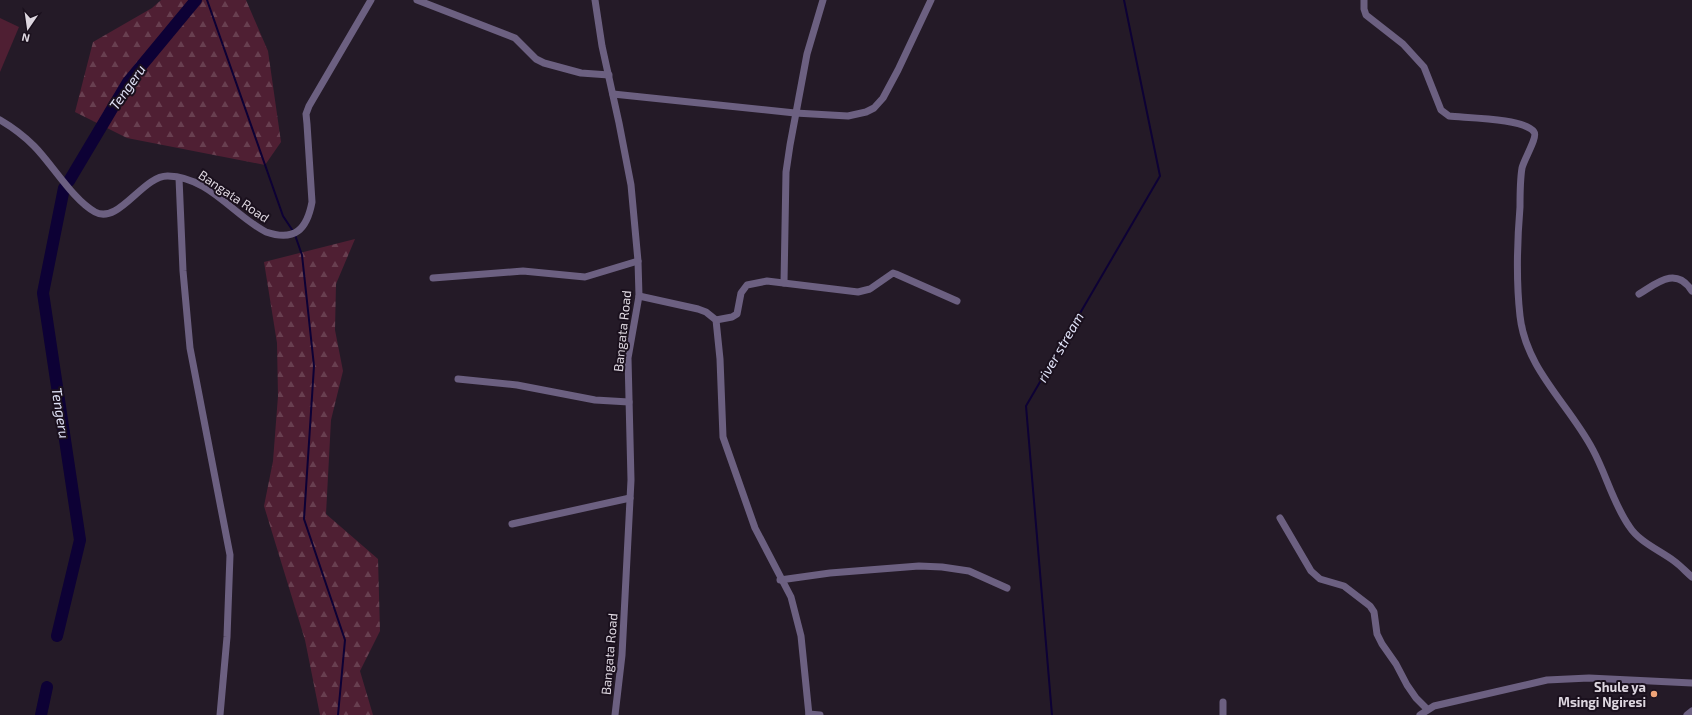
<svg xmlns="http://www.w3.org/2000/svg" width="1692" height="715" font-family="'Exo 2',sans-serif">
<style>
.forest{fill:url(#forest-firs)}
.pitch{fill:#4f1f33}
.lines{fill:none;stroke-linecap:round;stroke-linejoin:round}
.stream{stroke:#0d0135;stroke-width:2}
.river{stroke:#0d0135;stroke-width:12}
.minor{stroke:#6c6081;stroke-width:7}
.poi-dot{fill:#efa377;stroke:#1a101d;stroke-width:1.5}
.labels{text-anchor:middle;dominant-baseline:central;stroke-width:4;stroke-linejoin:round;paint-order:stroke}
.street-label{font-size:13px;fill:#ded7e0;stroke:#1a101d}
.poi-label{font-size:13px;font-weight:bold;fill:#ded7e0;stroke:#1a101d;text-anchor:end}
.water-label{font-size:14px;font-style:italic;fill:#e1e3f8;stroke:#1a101d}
</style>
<defs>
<pattern id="forest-firs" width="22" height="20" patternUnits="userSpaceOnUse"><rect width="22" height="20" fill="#4f1f33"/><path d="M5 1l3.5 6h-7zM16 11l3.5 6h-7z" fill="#683f50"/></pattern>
</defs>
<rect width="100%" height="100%" fill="#241a27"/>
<g class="forest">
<path d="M161,0h85l22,51 13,91 -16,23 -138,-27 -52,-26 18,-70 59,-34z"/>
<path d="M355,239l-19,45 -1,46 8,41 -12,49 -5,94 52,45 2,72 -20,40 13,44h-53l-15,-75 -41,-134 9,-45 5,-65 -1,-53 -13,-81z"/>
</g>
<path class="pitch" d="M0,18l19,9 -19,45z"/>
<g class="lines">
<g class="stream">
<path d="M207,0l76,216 10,15"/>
<path d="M295,235l7,20 12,111 -10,153 41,121 -7,75"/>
<path d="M1052,715l-26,-309 134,-230 -36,-176"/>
</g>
<g class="river">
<path d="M69,181l59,-99 68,-82"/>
<path d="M57,636l23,-96 -37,-247 21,-105"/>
<path d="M41,715l6,-28"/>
</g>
<g class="minor">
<path d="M417,0l98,38 21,21 8,4 37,10 28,2"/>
<path d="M595,0l7,46 17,77 12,62 7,76 1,35 -11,62 3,122 -9,175 -7,60"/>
<path d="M1364,0v9l2,6 37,29 21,23 17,43 8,6c17,2 75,2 85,16 4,5 -10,27 -12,36 -2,12 -2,26 -2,39 -3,36 -4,73 0,109 6,54 49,88 73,134 13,24 20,53 36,76 10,16 30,24 45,35 7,5 12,11 18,16"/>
<path d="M613,94l182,19 53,3 18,-4 8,-4 9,-10 15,-28 33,-70"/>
<path d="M0,120c12,7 24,16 34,26 18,18 39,54 61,66 24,13 48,-37 73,-36 41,1 65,39 98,56 29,10 41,-3 46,-30l-5,-78 -1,-10 3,-8 62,-106"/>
<path d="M179,178l4,93 7,77 40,207 -3,82 -7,78"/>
<path d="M433,278l90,-7 62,6 53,-16"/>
<path d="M784,283l2,-111 4,-27 17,-91 16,-54"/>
<path d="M1639,294c18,-11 37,-28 53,-3"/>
<path d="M639,296l59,13 8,3 10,8 4,39 3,78 32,91 36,69 10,39 8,79"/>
<path d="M716,320l16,-3 5,-3 4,-21 6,-8 20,-4 91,11 12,-3 23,-16 3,1 61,27"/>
<path d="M458,379l59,6 78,15 34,2"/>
<path d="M1280,518l31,53 9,8 24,7 26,20 4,6 3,22 5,10 14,20 11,21 9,13 11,11"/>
<path d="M512,524l118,-26"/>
<path d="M780,580l50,-7 89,-7 23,1 27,4 38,17"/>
<path d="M1223,702v13"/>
<path d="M809,714l11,1"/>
<path d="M1420,715l14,-9 113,-26 42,-2 103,5"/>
<path d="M1687,715l5,-4"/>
</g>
</g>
<circle class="poi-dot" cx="1654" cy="694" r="4"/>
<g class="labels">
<g class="street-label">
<text transform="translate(234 196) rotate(34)">Bangata Road</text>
<text transform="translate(622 331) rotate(-84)">Bangata Road</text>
<text transform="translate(609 654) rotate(-85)">Bangata Road</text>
</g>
<g class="poi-label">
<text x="1646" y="687">Shule ya<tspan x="1646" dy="15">Msingi Ngiresi</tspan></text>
</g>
<g class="water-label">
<text transform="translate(127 87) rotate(-55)">Tengeru</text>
<text transform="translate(1060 347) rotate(-60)">river stream</text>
<text transform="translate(61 413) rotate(81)">Tengeru</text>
</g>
</g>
<g transform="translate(28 28) rotate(193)" stroke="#1a101d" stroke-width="3" paint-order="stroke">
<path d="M0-3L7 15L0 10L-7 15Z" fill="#ded7e0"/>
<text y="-6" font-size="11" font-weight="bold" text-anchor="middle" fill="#ded7e0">N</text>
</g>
</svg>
